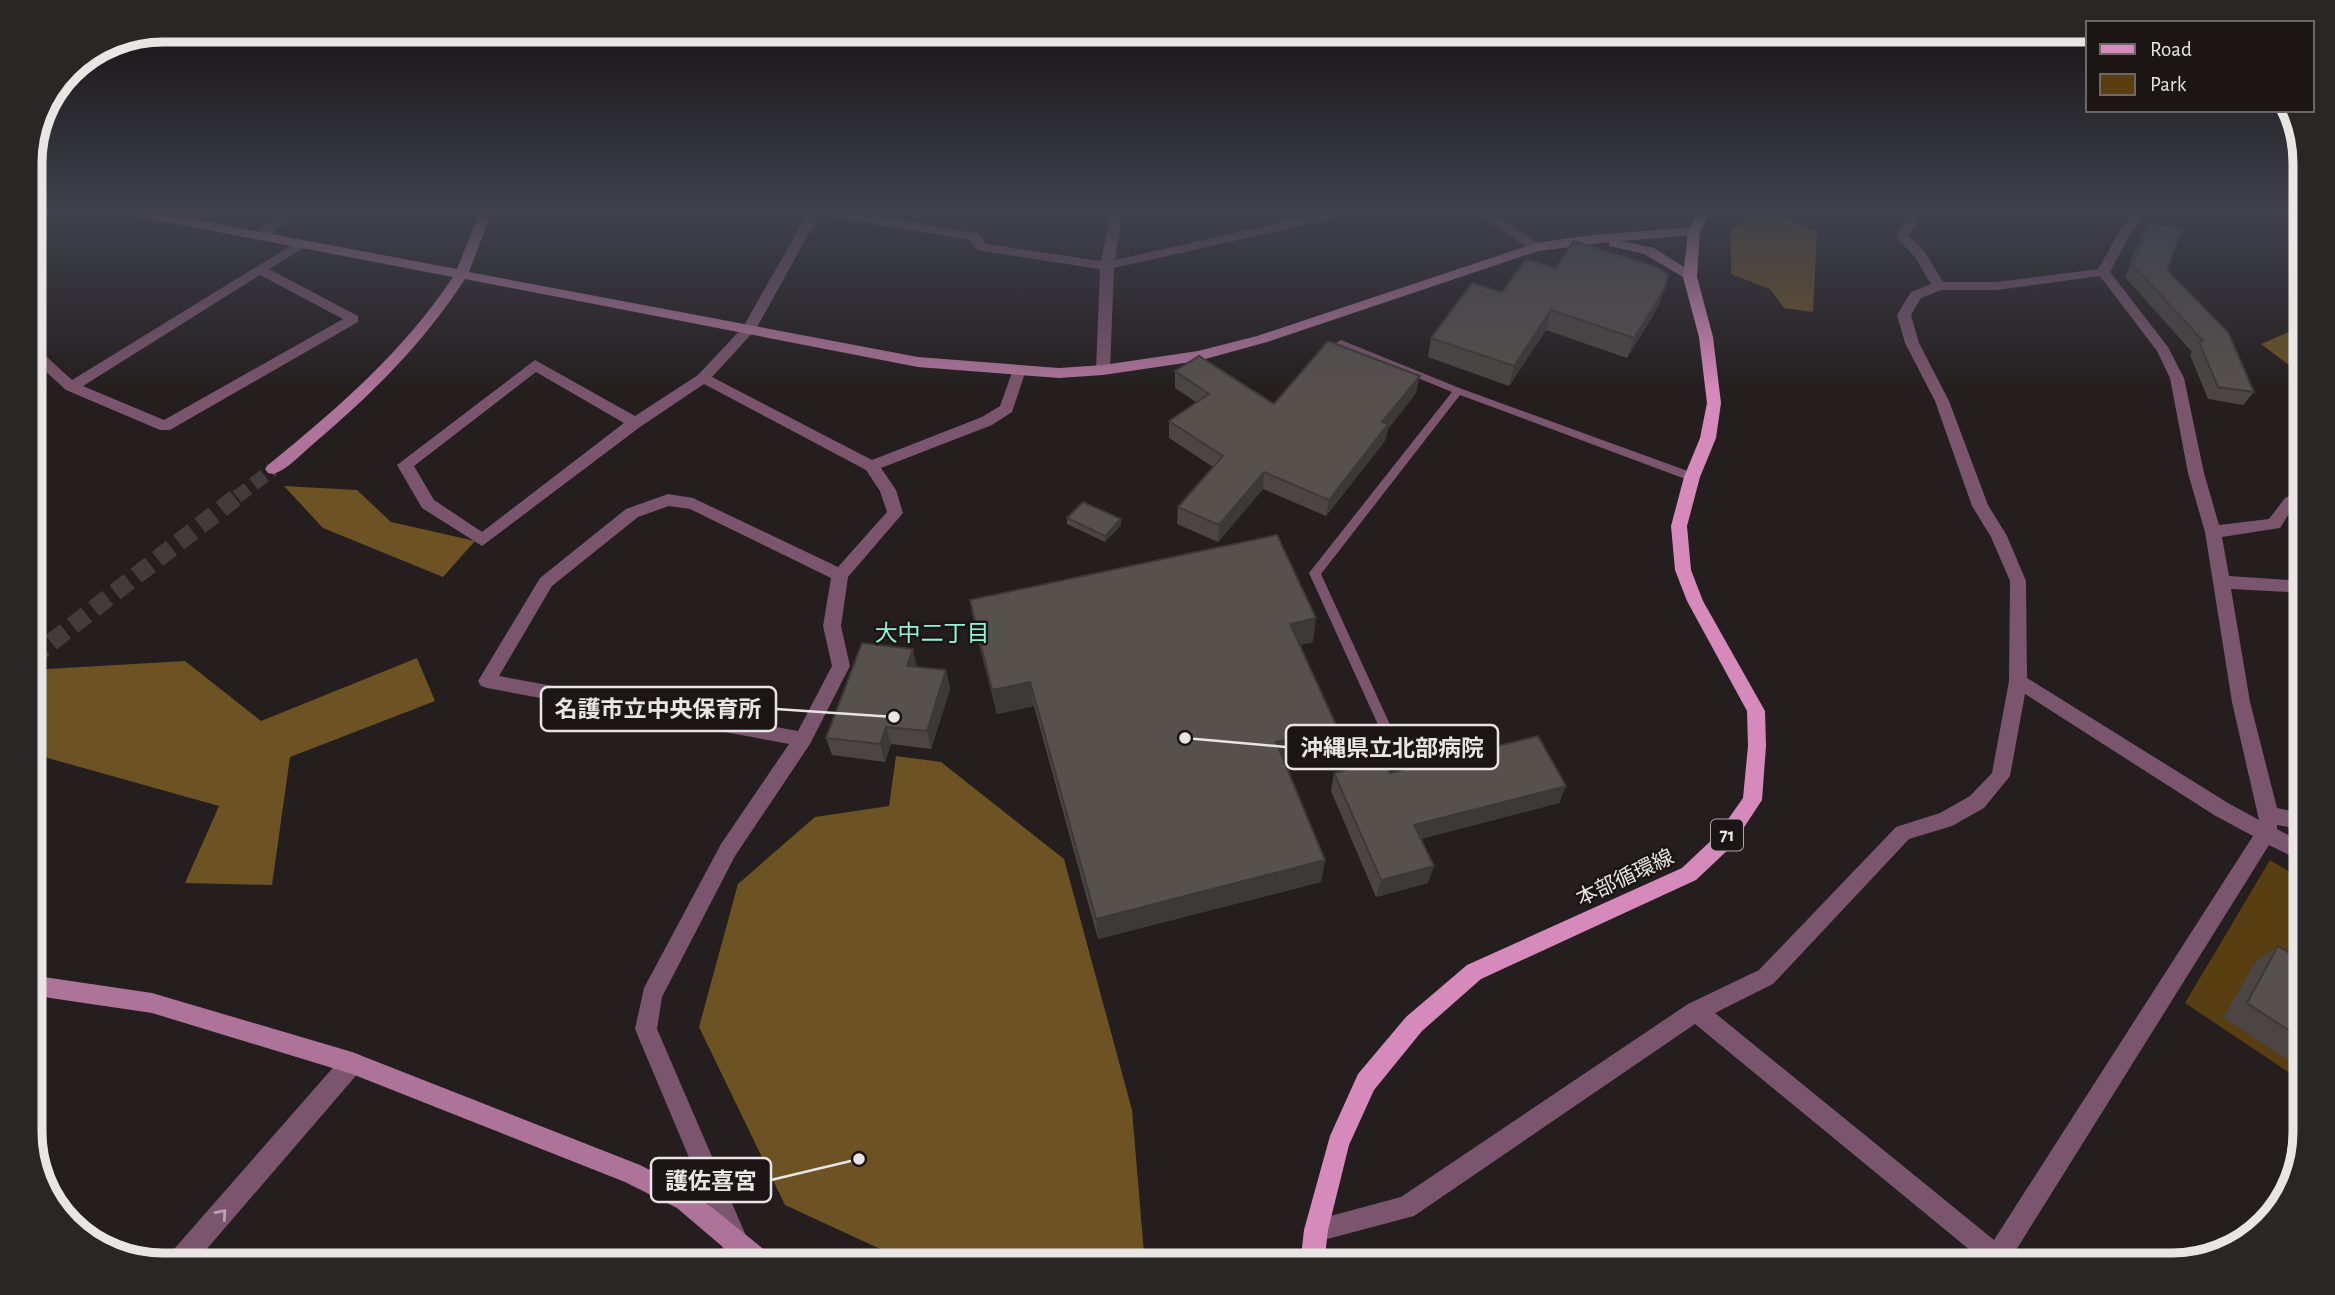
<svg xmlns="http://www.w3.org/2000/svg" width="2335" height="1295" font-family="'Alegreya Sans','Noto Sans JP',sans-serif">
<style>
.green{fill:#583e11}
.forest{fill:#6d5224}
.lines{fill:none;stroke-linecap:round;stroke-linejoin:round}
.secondary-tunnel-far1{stroke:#423c3c;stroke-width:14;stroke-dasharray:14 7;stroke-linecap:butt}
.secondary-tunnel{stroke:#423c3c;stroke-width:18;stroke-dasharray:18 9;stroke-linecap:butt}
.lane{fill:#7a556d;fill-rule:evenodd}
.street{fill:#7a556d;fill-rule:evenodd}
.secondary{fill:#ae7399;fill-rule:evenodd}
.primary{fill:#d68abb;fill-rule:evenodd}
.wall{fill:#4b4643}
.shaded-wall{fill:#3d3937}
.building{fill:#57514e;stroke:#3d3937;stroke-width:2}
.oneway{stroke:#b7a4af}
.labels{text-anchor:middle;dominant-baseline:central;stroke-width:5;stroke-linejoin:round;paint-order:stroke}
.shield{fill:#1b1515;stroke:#aba7a7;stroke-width:2}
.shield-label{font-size:19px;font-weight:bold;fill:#e9e5e5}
.street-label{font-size:21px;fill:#e9e5e5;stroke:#1b1515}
.neighbourhood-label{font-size:23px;fill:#92f3d9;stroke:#1b1515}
.rim{fill:none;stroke:#e9e5e5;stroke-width:9}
.leader{fill:none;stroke:#e9e5e5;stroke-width:2.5}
.callout-dot{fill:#e9e5e5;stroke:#1b1515;stroke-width:2.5}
.callout{fill:#1b1515;stroke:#e9e5e5;stroke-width:2.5}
.callout-label{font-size:23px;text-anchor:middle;font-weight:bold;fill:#e9e5e5}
</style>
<rect width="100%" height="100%" fill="#241e1e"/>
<path class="green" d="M2270,860l35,21v202l-120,-80z"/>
<g class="forest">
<path d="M1764,211l53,21 -4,80 -29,-4 -14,-19 -39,-15v-44z"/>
<path d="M2305,325v52l-44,-33z"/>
<path d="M284,486l73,4 34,32 84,19 -32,36 -120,-49z"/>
<path d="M417,658l18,43 -145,56 -18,128 -87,-2 34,-77 -189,-53v-83l155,-9 76,60z"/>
<path d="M896,756l45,6 123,97 68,251 13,155h-230l-130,-60 -86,-178 39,-143 77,-67 74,-11z"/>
</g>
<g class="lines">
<path class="secondary-tunnel-far1" d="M237,497l36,-28"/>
<path class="secondary-tunnel" d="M30,659l209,-164"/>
<path class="lane" d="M1341,340l121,49 234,85 1,3 -1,3h-8l-228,-85 -139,179 71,155 -1,4 -5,1 -5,-1 -1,-4 -71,-156 143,-181 -115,-47 -1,-2z"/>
<g class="street">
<path d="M284,211h14l-33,28h-10v-6z"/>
<path d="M809,211h33l132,22 5,1 7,10 115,17 10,-50h12l-8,49 216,-49h23l-6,4 -234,53 -4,102 -7,5 -7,-5 4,-101 -118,-18 -5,-1 -7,-10 -151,-25 -63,114 -44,48 160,83 110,-43 18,-11 14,-39h10l2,3 -14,42 -20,13 -111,43 15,22 7,23 -55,64 -7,49 9,40 -40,78 -75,112 -73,141 -5,32 93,216 -12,20h-26l13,-22 -90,-214 9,-41 77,-144 68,-100 -302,-56 -6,-2 -3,-5 62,-103 86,-69 42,-15 25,4 145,69 49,-55 -7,-21 -14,-21 -162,-86 -64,43 -158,119 -60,-38 -25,-43 138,-105 100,56 63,-41 45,-48zM536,372l88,51 -142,109 -48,-32 -20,-34zM669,506l21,3 141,69 -8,48 9,40 -34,65 -299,-55 53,-90 86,-69z"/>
<path d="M1474,211h15l54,36 -7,4 -5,-1z"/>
<path d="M1910,211h12l-13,25 16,16 18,30h53l102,-13 22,-39 14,-19h13l-15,20 -22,41 58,75 16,31 20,95 15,52 50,-6 16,-21 20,-9v12l-13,8 -12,19 -58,9 7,39 76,5v12l-74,-4 19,113 27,106 28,6v16l-28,-5v4l28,15v19l-36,-18 -256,410 4,10h-37l2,-5 -287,-236 -281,192 -98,26 -8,-4 -4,-8 4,-8 93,-25 287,-193 71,-34 137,-143 44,-14 30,-17 22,-23 17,-92 1,-100 -19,-44 -19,-31 -37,-105 -30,-58 -8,-28 14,-23 20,-8 -16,-27 -19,-20zM2100,276l57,75 13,27 18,95 17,59 27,170 27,118 -31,-17 -201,-125 -1,-97 -19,-45 -19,-31 -39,-104 -30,-58 -8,-28 10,-17 20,-8h55zM2025,694l189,121 39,21 -259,404 -279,-227 58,-29 136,-145 43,-13 32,-18 26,-32z"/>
<path d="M300,240l7,4 -2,3 -36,22 89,47v6l-188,108h-10l-94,-40 -36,-33v-12l5,1 37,34zM260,275l83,44 -179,101 -81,-34z"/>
<path d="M352,1052l8,3 3,8 -3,8 -167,194h-28l3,-9 176,-201z"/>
</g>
<g class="secondary">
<path d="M124,211h26l307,58 23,-58h12l-23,61 449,85 141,11 44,-3 95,-14 59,-15 279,-93 56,-8 102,-8 6,4 -6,4 -73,6 33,7 41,26v6l-5,1 -46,-27 -34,-8 -1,-4 -71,9 -271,91 -69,19 -95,14 -44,3 -141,-11 -453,-88c-42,65 -95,117 -153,166 -12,10 -25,25 -39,29l-5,-1 -3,-4 3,-4c69,-56 135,-113 185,-188l-323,-62z"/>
<path d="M30,975l122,18 200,59 288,113 53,27 79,64 3,9h-31l-67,-57 -52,-26 -273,-108 -200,-61 -122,-18z"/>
</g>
<path class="primary" d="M1699,211h12l-11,20 -3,46 16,60 8,66 -5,35 -16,39 -13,49 4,44 12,31 62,110 1,35 -4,54 -31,47 -35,33 -215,99 -59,52 -48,59 -25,55 -21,85 -4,35h-24l4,-35 26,-94 28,-62 48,-57 61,-52 215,-97 35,-33 26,-37 5,-52 -1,-35 -60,-110 -12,-31 -4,-44 13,-49 16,-39 7,-35 -8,-66 -16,-60 5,-46z"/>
</g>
<g class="wall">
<path d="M2150,221l17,49 87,122 -11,13 -35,-6 -18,-44 2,-3 -67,-75 17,-44z"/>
<path d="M1556,268l109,20 -7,19 -31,51 -81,-28 -37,56 -81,-29 3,-19 71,-46z"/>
<path d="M1175,371l99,33 142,-11 -28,36 -3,12 -59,75 -63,-27 -45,53 -41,-18 1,-17 35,-40 -44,-29v-17l27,-19 -21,-14z"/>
<path d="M1067,518l54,7 -16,17 -38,-18z"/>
<path d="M970,600l343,42 -13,3 37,82 -4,24 -48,11 40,98 -4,22 -223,57 -64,-233 -37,8 -23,-90z"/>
<path d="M917,667l29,3 4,19 -19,60 -40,-5 -6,18 -53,-7 -6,-17z"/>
<path d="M1334,773h56l176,13 -7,17 -138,36 7,44 -52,14 -45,-106z"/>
<path d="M2278,946l27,17v108l-82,-53 32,-56z"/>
</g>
<g class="shaded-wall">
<path d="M1665,288l-7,19 -31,51 7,-20z"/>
<path d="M1551,310l-5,20 -37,56 5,-20z"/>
<path d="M1420,376l-4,17 -28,36 -3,12 -59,75 3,-16 53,-78z"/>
<path d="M1264,472l-1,17 -45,53 1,-17z"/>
<path d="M1121,519v6l-16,17v-6z"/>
<path d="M1316,618l-3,24 -26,6 3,-24z"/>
<path d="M913,649l4,18 -10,-1z"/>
<path d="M946,670l4,19 -19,60 -4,-18z"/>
<path d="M1030,682l4,24 -37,8 -5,-24z"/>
<path d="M886,727l5,17 -6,18 -5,-18z"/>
<path d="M1337,727l-4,24 -59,14 2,-23z"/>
<path d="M1566,786l-7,17 -150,39 5,-17z"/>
<path d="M1325,860l-4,22 -223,57 -2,-20z"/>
<path d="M1434,866l-6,17 -52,14 5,-17z"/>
</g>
<g class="building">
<path d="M2150,221l32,9 -15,40 61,62 26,60 -36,-5 -19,-45 4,-1 -70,-76z"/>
<path d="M1574,241l83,26 11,7 -3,14 -31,50 -83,-28 -37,56 -83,-28 41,-55 30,9 24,-33 30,9z"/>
<path d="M1328,341l92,35 -38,46 6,2 -59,76 -65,-28 -45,53 -41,-18 45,-51 -54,-35 40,-27 -34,-23 24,-15 75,48z"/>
<path d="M1083,502l38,17 -16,17 -38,-18z"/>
<path d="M1277,535l39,83 -26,6 47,103 -61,15 49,118 -229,59 -66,-237 -38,8 -22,-90z"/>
<path d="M862,643l51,6 -6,17 39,4 -19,61 -41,-4 -6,17 -54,-6z"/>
<path d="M1538,736l28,50 -152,39 20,41 -53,14 -47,-107 50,-12 6,12z"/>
<path d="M2278,946l27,17v78l-58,-38z"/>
</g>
<defs><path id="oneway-chevron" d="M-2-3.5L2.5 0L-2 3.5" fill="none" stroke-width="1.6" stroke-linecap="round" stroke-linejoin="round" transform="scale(1.75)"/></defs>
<use class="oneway" href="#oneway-chevron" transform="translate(222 1214) rotate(-49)"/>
<linearGradient id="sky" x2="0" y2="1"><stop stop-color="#141010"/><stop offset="0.54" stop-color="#3f414c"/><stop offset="1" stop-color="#3f414c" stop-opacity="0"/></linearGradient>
<rect width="2335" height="392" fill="url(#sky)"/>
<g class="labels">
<rect class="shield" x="1711" y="819.5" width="32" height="31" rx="5"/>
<g class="shield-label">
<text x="1727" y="835">71</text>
</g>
<g class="street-label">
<text transform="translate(1625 878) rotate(-25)">本部循環線</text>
</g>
<g class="neighbourhood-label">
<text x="932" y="634">大中二丁目</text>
</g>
</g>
<path d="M0 0H2335V1295H0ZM163 42H2172A121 121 0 0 1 2293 163V1132A121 121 0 0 1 2172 1253H163A121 121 0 0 1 42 1132V163A121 121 0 0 1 163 42Z" fill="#2b2626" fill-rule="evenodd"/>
<path class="rim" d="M163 42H2172A121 121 0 0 1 2293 163V1132A121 121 0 0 1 2172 1253H163A121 121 0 0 1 42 1132V163A121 121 0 0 1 163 42Z"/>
<path class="leader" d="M894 717L776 709M1185 738L1286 747M859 1159L771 1180"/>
<g class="callout-dot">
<circle cx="894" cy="717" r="7"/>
<circle cx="1185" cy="738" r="7"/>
<circle cx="859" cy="1159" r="7"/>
</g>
<g class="callout">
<rect x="541" y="687" width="235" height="44" rx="7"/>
<rect x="1286" y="725" width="212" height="44" rx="7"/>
<rect x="651" y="1158" width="120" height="44" rx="7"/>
</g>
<g class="callout-label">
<text x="658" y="717">名護市立中央保育所</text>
<text x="1392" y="756">沖縄県立北部病院</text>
<text x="711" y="1189">護佐喜宮</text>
</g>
<rect x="2086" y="21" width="228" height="91" fill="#1b1515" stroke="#6d6868" stroke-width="2"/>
<rect x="2100" y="44" width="35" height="10" fill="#d68abb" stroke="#6d6868" stroke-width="2"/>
<text x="2150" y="56" font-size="21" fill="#e9e5e5">Road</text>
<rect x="2100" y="74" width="35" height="21" fill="#583e11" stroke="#6d6868" stroke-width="2"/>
<text x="2150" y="91" font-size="21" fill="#e9e5e5">Park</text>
</svg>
